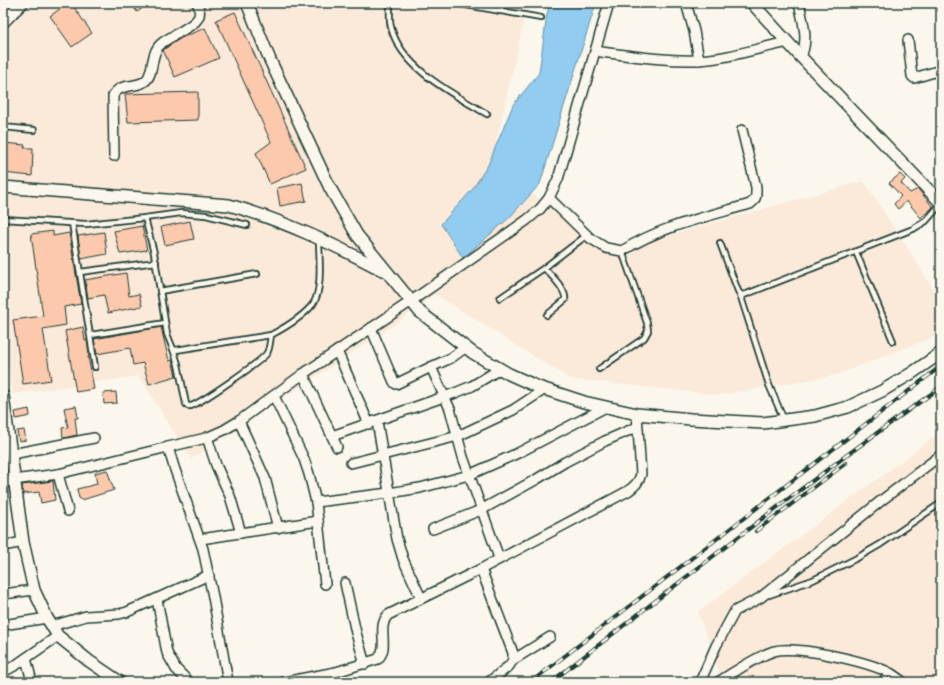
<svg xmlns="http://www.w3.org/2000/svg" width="944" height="685" font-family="'Playpen Sans',sans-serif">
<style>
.built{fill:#fbe9d9}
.water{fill:#92ccf1;stroke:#6493a5}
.building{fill:#fcc9ad;stroke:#1f3d34}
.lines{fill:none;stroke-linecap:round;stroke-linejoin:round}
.service-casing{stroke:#1f3d34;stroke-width:8}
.minor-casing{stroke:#1f3d34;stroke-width:12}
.tertiary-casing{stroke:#1f3d34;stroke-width:14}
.service{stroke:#fbf7ec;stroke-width:4.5}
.minor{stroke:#fbf7ec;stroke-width:9}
.tertiary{stroke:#fbf7ec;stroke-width:11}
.rail-casing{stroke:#1f3d34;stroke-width:4}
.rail{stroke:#fbf7ec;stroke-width:2.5;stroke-dasharray:8;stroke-linecap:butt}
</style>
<rect width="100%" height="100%" fill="#fbf7ec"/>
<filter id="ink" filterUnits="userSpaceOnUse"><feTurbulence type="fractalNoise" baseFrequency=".025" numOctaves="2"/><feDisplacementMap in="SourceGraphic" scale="8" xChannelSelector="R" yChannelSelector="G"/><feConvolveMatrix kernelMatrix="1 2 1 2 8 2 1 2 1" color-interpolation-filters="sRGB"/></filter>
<g filter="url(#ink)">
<g class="built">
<path d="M3,3h525l-36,157 94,78 19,15 259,-72 77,120v33l-105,41 -116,20 -150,-16 -135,-85 -41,31 -203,134 -52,-83 -126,18 -10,-46z"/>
<path d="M941,432v250h-218l-25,-70z"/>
</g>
<path class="water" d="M550,3h46l-56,181 -31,34 -46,40 -22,-34 31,-34 16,-25 25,-60 26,-32 8,-59z"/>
<g class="building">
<path d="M68,3h3l21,30 -20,14 -22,-31z"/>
<path d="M131,3h19l-13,9z"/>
<path d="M235,12l71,156 -36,16 -14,-31 15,-11 -55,-122z"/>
<path d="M205,28l14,30 -44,19 -12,-27 18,-12z"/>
<path d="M198,92v28l-70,2 -3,-28z"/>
<path d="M3,143l22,2 -1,3h9l-1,28 -29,-3z"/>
<path d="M900,174l5,5 -4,4 9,10 8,-4 15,18 -12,11 -14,-17 -9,8 -4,-5 7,-8 -12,-13z"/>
<path d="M302,183l4,18 -26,5 -3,-18z"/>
<path d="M190,221l4,18 -29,6 -4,-18z"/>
<path d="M142,226l5,24 -27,4 -6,-23z"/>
<path d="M53,231v5l16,-3 12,71 -17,3 2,18 -23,4 8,51 -28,4 -10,-64 30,-4 -12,-82z"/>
<path d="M104,232l3,22 -26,5 -3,-23z"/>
<path d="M126,273l3,23 10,-2 3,12 -34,7 -4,-18 -16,3 -3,-18z"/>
<path d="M83,327l2,14 2,-1 2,15 -1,1 6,33 -18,3 -11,-61z"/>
<path d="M161,327l8,34 3,-1 4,16 -27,8 -6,-21 -10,2 -3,-17 -33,6 -3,-15z"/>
<path d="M116,392l1,11 -13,1 -1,-11z"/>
<path d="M76,406l2,12h-3l2,17 -14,3 -1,-10 6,-1 -4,-19z"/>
<path d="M29,409l1,7 -14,3 -1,-7z"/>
<path d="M24,430l2,10 -7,1 -2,-10z"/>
<path d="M107,470l7,20 -32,10 -3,-2 -2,-9 20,-5 -2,-11z"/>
<path d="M53,481l2,19 -14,3 -2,-11 -16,2 -1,-9z"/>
</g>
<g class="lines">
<defs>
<g id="service">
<path d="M390,3c0,8 -1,17 1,24 10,41 62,67 96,87"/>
<path d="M455,3l86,15"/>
<path d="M499,11l3,-8"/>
<path d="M3,127l31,3"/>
<path d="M145,218l36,-5 25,2 41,10"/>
<path d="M3,219l83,5 59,-6 9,35 13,81 6,15 3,1 95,-15c15,-8 32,-18 42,-31 10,-14 6,-48 6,-64"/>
<path d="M72,223l23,144"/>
<path d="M720,243l18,48 2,3 4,1 169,-66 13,-8 15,-17"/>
<path d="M856,252l37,89"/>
<path d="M80,272l76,-10"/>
<path d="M160,291l97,-17"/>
<path d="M740,294l29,91 15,35"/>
<path d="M500,298l44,-30"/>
<path d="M547,315l18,-15c2,-10 -14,-25 -21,-32l43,-33"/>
<path d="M91,335l74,-12"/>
<path d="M173,349l5,15 8,40 2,2h3c11,-4 71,-45 76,-53 3,-5 3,-13 4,-18"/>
<path d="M599,369l45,-31 4,-7 -1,-8 -25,-72"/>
<path d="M769,595l44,-15 44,-22 24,-14 60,-41"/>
<path d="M879,682l11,-9"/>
</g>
<g id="minor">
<path d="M686,3l8,28 5,29"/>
<path d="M799,3c4,20 10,35 2,54"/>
<path d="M908,40l4,36 2,2 27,-8"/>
<path d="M601,52c32,4 64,9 96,8 30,-1 61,-12 91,-18"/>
<path d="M114,156l-1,-60c7,-14 22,-7 32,-15 10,-7 4,-28 17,-38 9,-7 32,-17 36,-25 3,-5 1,-11 -1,-15"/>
<path d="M549,198l41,40 16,10 16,3c39,-25 84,-34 128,-47 7,-5 6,-9 6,-17l-14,-57"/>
<path d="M371,328l23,54 2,2 35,-17"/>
<path d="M466,347l-15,11 -20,9 19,42 13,48 36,101"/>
<path d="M337,351l32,73"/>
<path d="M303,374l34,73"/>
<path d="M274,396l30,63 5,15 7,28 9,82"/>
<path d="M239,421l26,57 13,50"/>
<path d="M377,421l20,118 6,20 18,39"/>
<path d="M332,436l123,-43 17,-7 28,-17"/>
<path d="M207,437l9,28 14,31 11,37"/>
<path d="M168,447l38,-9 18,-8 15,-9 64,-47 107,-72 117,-82 13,-11 9,-11 9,-19 51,-176"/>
<path d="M12,454l82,-16"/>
<path d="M351,463l107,-27 55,-26 32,-21"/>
<path d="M58,474l10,37"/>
<path d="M3,483l11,-3 44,-6 110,-27 6,20 29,82 10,48 15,85"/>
<path d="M316,502l73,-9 31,-5 49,-13 49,-22 88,-46"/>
<path d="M433,529l48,-19 56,-31 28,-17 40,-21 32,-14"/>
<path d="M201,539l117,-18"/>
<path d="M3,546l20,-4"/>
<path d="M481,569l32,84v7l-4,6 -20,16"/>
<path d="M345,583l11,50 9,31"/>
<path d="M3,594l31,-4"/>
<path d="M157,599l10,54 9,16 13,13"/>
<path d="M3,625l44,-7"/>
<path d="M52,626l34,-10 33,-2 8,-2 82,-37"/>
<path d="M26,658l6,24"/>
<path d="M513,660l37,-23"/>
<path d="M3,672l13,-7 42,-29"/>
<path d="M284,682l52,-10 42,-13c12,-13 -2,-31 10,-44l93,-46 147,-78c7,-5 11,-9 13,-17l-4,-60"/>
<path d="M700,682l16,-36 19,-35 25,-13 122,-98 59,-45"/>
<path d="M718,682c17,-10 37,-25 56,-31 23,-6 95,11 116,22 5,3 9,6 13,9"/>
</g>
<g id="tertiary">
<path d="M247,3l23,57 60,128 27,47 63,77 53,41 36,21 29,13 46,15 53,12 54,5 72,4 52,-7 33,-9 34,-16 30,-18 29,-20"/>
<path d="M752,3l49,54 140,146"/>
<path d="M3,22l19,-19"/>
<path d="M3,187l226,18c54,15 104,39 153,65"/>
<path d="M3,396l20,146 11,48 13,28 11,18 31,25 31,21"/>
</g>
</defs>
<use href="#service" class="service-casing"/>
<use href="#minor" class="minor-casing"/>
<use href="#tertiary" class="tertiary-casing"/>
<use href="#service" class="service"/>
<use href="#minor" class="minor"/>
<use href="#tertiary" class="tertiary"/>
<defs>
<g id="rail">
<path d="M756,531l90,-68"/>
<path d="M531,682l410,-316"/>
<path d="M551,682c129,-100 257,-201 390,-295"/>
</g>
</defs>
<use href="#rail" class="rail-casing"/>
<use href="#rail" class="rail"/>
</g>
</g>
<rect width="944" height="685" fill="none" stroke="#fbf7ec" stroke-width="16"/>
<rect x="8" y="8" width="928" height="669" fill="none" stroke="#1f3d34" stroke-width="1.5" filter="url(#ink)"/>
</svg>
